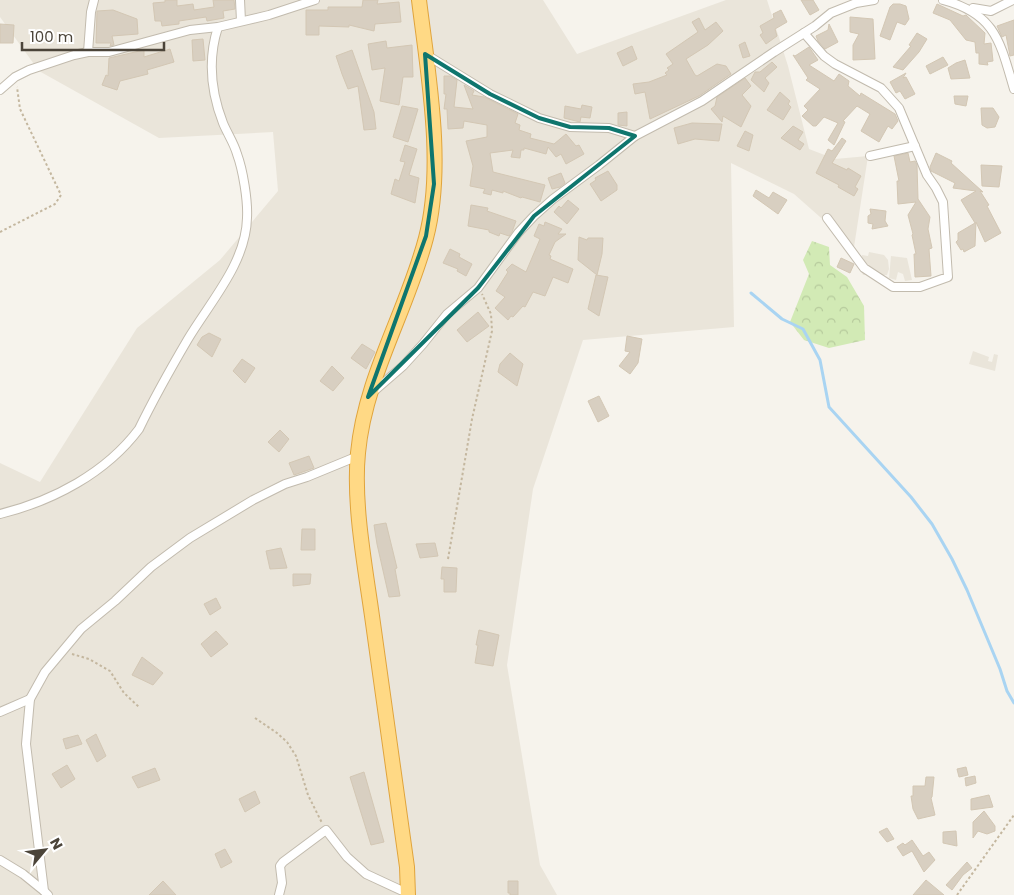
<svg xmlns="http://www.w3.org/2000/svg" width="1014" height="895" font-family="Poppins,sans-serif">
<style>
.residential{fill:#eae5da}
.forest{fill:url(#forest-crowns)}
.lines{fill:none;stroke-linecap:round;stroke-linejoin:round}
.stream{stroke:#a9d4f2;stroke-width:3}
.building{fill:#d8cfc1;stroke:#d3c7b4}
.minor-casing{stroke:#c2bbae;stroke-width:10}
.trunk-casing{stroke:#e0a43c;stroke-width:16}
.path{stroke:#c4b79f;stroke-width:2;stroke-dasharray:2.5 2.5;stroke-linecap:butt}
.minor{stroke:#fff;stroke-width:8}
.trunk{stroke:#ffd985;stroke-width:14}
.marked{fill:none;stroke:#0f766e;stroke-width:4;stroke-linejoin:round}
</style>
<defs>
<pattern id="forest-crowns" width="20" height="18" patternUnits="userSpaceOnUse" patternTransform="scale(1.25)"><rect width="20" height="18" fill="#d2eab5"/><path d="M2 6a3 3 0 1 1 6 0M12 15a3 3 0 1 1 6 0" fill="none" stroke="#b6ca9c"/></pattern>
</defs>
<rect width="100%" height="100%" fill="#f6f3ec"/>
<g class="residential">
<path d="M0,0h543l34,54 149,-54h41l21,66 21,83 26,10 33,-3 -14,91 -60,-53 -63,-31 3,164 -151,13 -50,149 -26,176 33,200 17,30h-557v-432l40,19 97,-154 83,-68 58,-69 -5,-59 -114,6 -120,-67 -39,-54z"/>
<path d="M869,252l15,3 4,5 1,9 -2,6h-24l-3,-7 2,-13 6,1z"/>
<path d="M891,256l16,2 5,22 -7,1 -2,-7 -5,-2 -2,8 -7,-2z"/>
<path d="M973,351l16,6 -1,4 4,1 2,-8 4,1 -3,16 -26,-7z"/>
</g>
<path class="forest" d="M812,241l17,6 1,18 17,12 17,29 1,34 -36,8 -25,-8 -14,-18 19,-48 -6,-14z"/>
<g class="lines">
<path class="stream" d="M751,293l31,26 21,10 17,31 9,47 82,90 21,27 20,35 15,31 33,79 7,22 7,12"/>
</g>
<g class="building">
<path d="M165,0h12v6l16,-2 1,6 20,-3 -1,-7h21l1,9 -12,2 1,7 -17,3 -1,-4 -27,4v3l-17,2 -1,-5h-6l-2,-18 12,-1z"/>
<path d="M363,0h15l-1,4 22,-2 2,20 -26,2 -1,7 -25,-6v2l-30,-1v9h-13v-25h22v-3h34z"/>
<path d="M801,0h12l6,10 -9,5z"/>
<path d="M893,4h7l6,2 3,13 -4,6 -8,-3 -7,18 -10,-4 10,-29z"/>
<path d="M937,4l26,12 3,-1 19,18 -1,11 7,-1 2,18 -6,1 1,3 -9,-1v-11h-3l-1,-11 -9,-2 -16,-20 -17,-7z"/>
<path d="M113,10l24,9 1,15 -26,2 2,9 -4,1 1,-3h-15l1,-32z"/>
<path d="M781,10l6,12 -12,7 2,7 -11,8 -6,-9 3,-2 -3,-7 14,-8 -1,-4z"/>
<path d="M850,17l23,2 2,40 -22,1v-15l6,-11 -9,-2z"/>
<path d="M699,18l6,12 11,-8 7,9 -15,14 -22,14 9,16 2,1 20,-12 9,2 5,8 -32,22 -49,23 -5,-27 -10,2 -2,-10 16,-2 18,-7 -2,-2 4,-3 -2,-2 6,-4 -7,-10 32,-22 -6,-10z"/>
<path d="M1014,20v35l-4,1 -4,-21 -4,2 -5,-11z"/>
<path d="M0,24l14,1 -1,18h-13z"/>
<path d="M829,24l9,18 -13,7 -7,-8 -2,-5 12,-6z"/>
<path d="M917,33l10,6 -8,13 -16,18 -10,-3 18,-21 -2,-1z"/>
<path d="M203,39l2,21 -12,1 -1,-21z"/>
<path d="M386,41l1,7 25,-3 1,32h-10l-4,28 -19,-4 5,-33 -13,2 -4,-26z"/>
<path d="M745,42l5,14 -7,2 -4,-13z"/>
<path d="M632,46l5,13 -14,7 -6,-13z"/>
<path d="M809,47l9,13 -9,5 25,16 5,-7 10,7 -1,5 12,10 1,-3 34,21 3,7 -6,8 -4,-3 -9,16 -18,-11 9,-17 -13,-8 -14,15 2,1 -11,23 -6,-5 10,-17 -14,-6 -8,9h-3l-11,-10 6,-6 -4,-4 16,-17 -14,-9 2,-2 -15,-23 2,1z"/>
<path d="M170,49l4,13 -27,8 1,4 -28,7 -3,9 -15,-5 4,-10 2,1 1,-18 35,-8v7z"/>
<path d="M352,50l22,62 2,17 -12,1 -6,-44 -10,3 -6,-15 -6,-18z"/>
<path d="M943,57l5,8 -18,9 -4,-8z"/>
<path d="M965,60l5,18 -19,1 -3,-11 8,-5z"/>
<path d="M772,62l5,5 -12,11 4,5 -5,9 -13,-12 4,-8h5z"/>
<path d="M906,73l-3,5 3,-1 9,17 -10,5 -5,-8 -4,2 -6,-11z"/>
<path d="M444,76h6l7,4 -3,27 19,2 -9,-24 10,6 -2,4 12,2 34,17 -3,9 5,2 -1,5 12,4 -1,4 24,6 12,-10 10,12 3,-1 5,9 -18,10 -5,-10 -5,3 -8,-10 -2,7 -22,-6v2h-3l-1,8 -9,-1 2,-7 -23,3 3,19 52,13 -5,17 -18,-5 -1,1 -18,-7v2l-11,-3 -1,5 -8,-2 2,-4 -15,-3 3,-20 -7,-25 21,-4v-12l-23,-4 -1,7 -15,1 -1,-20h-3l2,-15h-2z"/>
<path d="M745,78l6,8 -9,9 9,11 -10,21 -18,-11 -1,6 -11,-13 4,-3 2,-9z"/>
<path d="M780,92l10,9 -2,3 3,3 -8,13 -16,-10z"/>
<path d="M954,96h14l-2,10 -11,-2z"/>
<path d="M582,105l10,2 -2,11 -9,-1 -1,5 -16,-4 1,-12 16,3z"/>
<path d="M402,106l16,3 -10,33 -15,-5z"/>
<path d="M981,108h12l6,9 -4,10 -8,1 -5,-3z"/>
<path d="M627,112v14l-9,-1v-12z"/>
<path d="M692,123l30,1 -3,17 -24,-2 -17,5 -4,-16z"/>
<path d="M793,126l10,6 -5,8 6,4 -4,6 -19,-12z"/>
<path d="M745,131l8,4 -4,16 -12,-5z"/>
<path d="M842,138l4,3 -14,22 15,7 1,-2 13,8 -6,11 3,2 -4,7 -16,-9 1,-2 -23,-12 12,-24 4,2z"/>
<path d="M405,145l12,4 -8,26 10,3 -4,25 -24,-9 4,-15 4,2 6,-19 -5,-1z"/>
<path d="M908,153l2,9 5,-1 2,4 1,34 12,18 -2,12 4,19 -3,1 2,27 -16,1 -1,-23h2l-4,-19 1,-1 -5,-19 8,-13 -18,2 -1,-23h2l-5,-25z"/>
<path d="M936,153l16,8 -1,2 32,29 -3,-1 9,14 -2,1 14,27 -16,9 -9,-20 -1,24 -11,6 -1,-3 -2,1 -5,-8 2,-2v-7l17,-10 -14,-23 15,-9 -23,-3 2,-5 -24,-12 -1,-4z"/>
<path d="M981,165l21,1 -3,21 -17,-1z"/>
<path d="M608,171l9,14v5l-16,11 -11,-17 6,-4 -1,-2z"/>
<path d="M561,173l4,10 -5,4 -8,2 -4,-11z"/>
<path d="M756,190l13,8 4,-6 14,8 -9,14 -25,-18z"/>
<path d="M568,200l11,9 -12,15 -13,-12 5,-6 2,2z"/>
<path d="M471,205l17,3 -1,3 29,10 -4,11 -3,4 -9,-3 -1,3 -10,-4v-2l-21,-4z"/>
<path d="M870,209l16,2 -1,10 3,5 -16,3 1,-5 -5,-1v-7l3,-2z"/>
<path d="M545,222l17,7 -4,5h8l-11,8 -6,13 2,1 -1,3 23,10 -5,14 -15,-6 -8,19 -12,-4 -8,15 -2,-1 -10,11 -2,-1 -3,4 -13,-12 10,-11 -9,-6 12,-19 -2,-2 6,-6 14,8 14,-33 -6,-3 5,-12 5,2z"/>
<path d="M579,237l8,3 1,-2h15l-1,16 -5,21 -19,-15z"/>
<path d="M450,249l10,5 -1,3 13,7 -6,12 -9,-5 1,-2 -15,-6z"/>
<path d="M841,258l13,6 -4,9 -13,-6z"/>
<path d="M596,275l12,2 -9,39 -11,-7z"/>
<path d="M478,312l11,14 -22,16 -10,-12z"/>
<path d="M209,333l12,6 -9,18 -15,-12 5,-8z"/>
<path d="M627,336l15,3 -4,24 -8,11 -11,-8 11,-14 -5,-1z"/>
<path d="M362,344l13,8 -9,17 -15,-11z"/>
<path d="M510,353l13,11 -6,22 -19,-14 2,-8z"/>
<path d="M242,359l13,9 -10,15 -12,-12z"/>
<path d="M332,366l12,12 -11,13 -13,-10z"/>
<path d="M599,396l10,20 -11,6 -10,-21z"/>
<path d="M280,430l9,9 -10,13 -11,-10z"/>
<path d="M309,456l5,12 -20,7 -5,-12z"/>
<path d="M386,523l11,45 -2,1 5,27 -11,1 -12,-53 -3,-19z"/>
<path d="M302,529h13v21h-14z"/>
<path d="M435,543l3,13 -18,2 -4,-14z"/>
<path d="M281,548l6,20 -17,1 -4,-18z"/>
<path d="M442,567l15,1 -1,24h-12v-13h-3z"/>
<path d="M293,574h18l-1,10 -17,2z"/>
<path d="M216,598l5,10 -11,7 -6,-11z"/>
<path d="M479,630l20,5 -6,31 -18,-3 3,-18h-2z"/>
<path d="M216,631l12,13 -17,13 -10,-13z"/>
<path d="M142,657l21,16 -10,12 -21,-10z"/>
<path d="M96,734l10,22 -9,6 -11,-22z"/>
<path d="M78,735l4,9 -16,5 -3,-10z"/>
<path d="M67,765l8,14 -14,9 -9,-14z"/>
<path d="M966,767l2,8 -9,2 -2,-8z"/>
<path d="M155,768l5,12 -22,8 -6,-11z"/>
<path d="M364,772l20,70 -13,3 -21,-68z"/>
<path d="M975,776l1,7 -10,3 -1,-8z"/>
<path d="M926,777h8l-2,20 -1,1 4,17 -17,4 -5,-10 -2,-13h2v-10h12z"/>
<path d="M255,791l5,12 -15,9 -6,-13z"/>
<path d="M989,795l4,12 -22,3v-11z"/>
<path d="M984,811l11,15v5l-8,3 -9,-3 -5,7v-16z"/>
<path d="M887,828l7,11 -7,3 -8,-10z"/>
<path d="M956,831l1,15 -14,-3v-11z"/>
<path d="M912,840l11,16 6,-4 6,8 -11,12 -12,-21 -9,5 -6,-9 6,-4 2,2z"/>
<path d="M225,849l7,13 -11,6 -6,-14z"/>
<path d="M967,862l5,6 -9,7 -11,15 -6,-5z"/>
<path d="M926,880l18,15h-31z"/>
<path d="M163,881l13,14h-27z"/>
<path d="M508,881h10v14h-8v-2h-2z"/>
</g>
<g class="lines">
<defs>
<g id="minor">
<path d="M240,0l1,21"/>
<path d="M943,0c53,14 57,42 71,89"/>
<path d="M973,8l18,3 22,-11"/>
<path d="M804,33l20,23 11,8 46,24 18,20 28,67 9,13 7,14 5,75 -28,10h-27l-29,-19 -37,-50"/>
<path d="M88,52l3,-40 3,-12"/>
<path d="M425,54l65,40 49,24 31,9 39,1 26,8"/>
<path d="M0,90l15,-13 14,-7 45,-15 14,-3h21l81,-22 28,-3 51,-12 46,-15"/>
<path d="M870,156l45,-10"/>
<path d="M373,392l30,-26 20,-22 24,-30 31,-26 40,-55 16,-17 19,-17 46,-34 36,-29 67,-35 72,-49 41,-26 16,-13 25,-10 18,-3"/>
<path d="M0,514c53,-13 106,-41 139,-85 15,-31 32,-61 49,-90 22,-37 58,-76 59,-121 1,-17 -4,-48 -10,-64 -3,-11 -10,-21 -14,-31 -12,-31 -15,-65 -5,-96"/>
<path d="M0,712l30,-13"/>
<path d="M0,860l23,14 21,17"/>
<path d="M48,895l-4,-4 -18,-147 4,-45 15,-27 36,-43 34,-28 36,-34 39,-29 63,-38 32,-16 22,-7 51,-21"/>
<path d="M279,895l3,-12 -2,-17 3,-4 43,-32 21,27 19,17 43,20"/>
</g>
<path id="trunk" d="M408,895l-1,-28c-12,-84 -23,-167 -35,-251 -7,-50 -19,-113 -14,-163 7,-76 49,-142 68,-215 19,-72 2,-164 -7,-238"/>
</defs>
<use href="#minor" class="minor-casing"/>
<use href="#trunk" class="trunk-casing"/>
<g class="path">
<path d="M0,232l55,-28 6,-9 -41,-86 -3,-22"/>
<path d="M448,559l24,-140 20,-88 -1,-17 -9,-20"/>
<path d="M72,654l17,5 21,12 14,22 16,15"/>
<path d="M255,718l22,15 10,9 9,14 12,39 14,28"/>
<path d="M957,895l57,-80"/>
</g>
<use href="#minor" class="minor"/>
<use href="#trunk" class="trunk"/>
</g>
<path class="marked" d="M425,54l65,40 49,24 31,9 39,1 26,8 -101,80 -56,72 -110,109 58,-161 8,-52z"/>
<g transform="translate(45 850) rotate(61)" stroke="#ffffff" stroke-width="4" paint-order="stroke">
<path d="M0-4L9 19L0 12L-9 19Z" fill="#4b4439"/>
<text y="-8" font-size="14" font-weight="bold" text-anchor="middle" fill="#4b4439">N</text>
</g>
<path d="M22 42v8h142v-8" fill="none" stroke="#4b4439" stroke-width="2.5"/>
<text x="30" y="42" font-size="15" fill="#4b4439" stroke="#ffffff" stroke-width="4" paint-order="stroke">100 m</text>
</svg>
